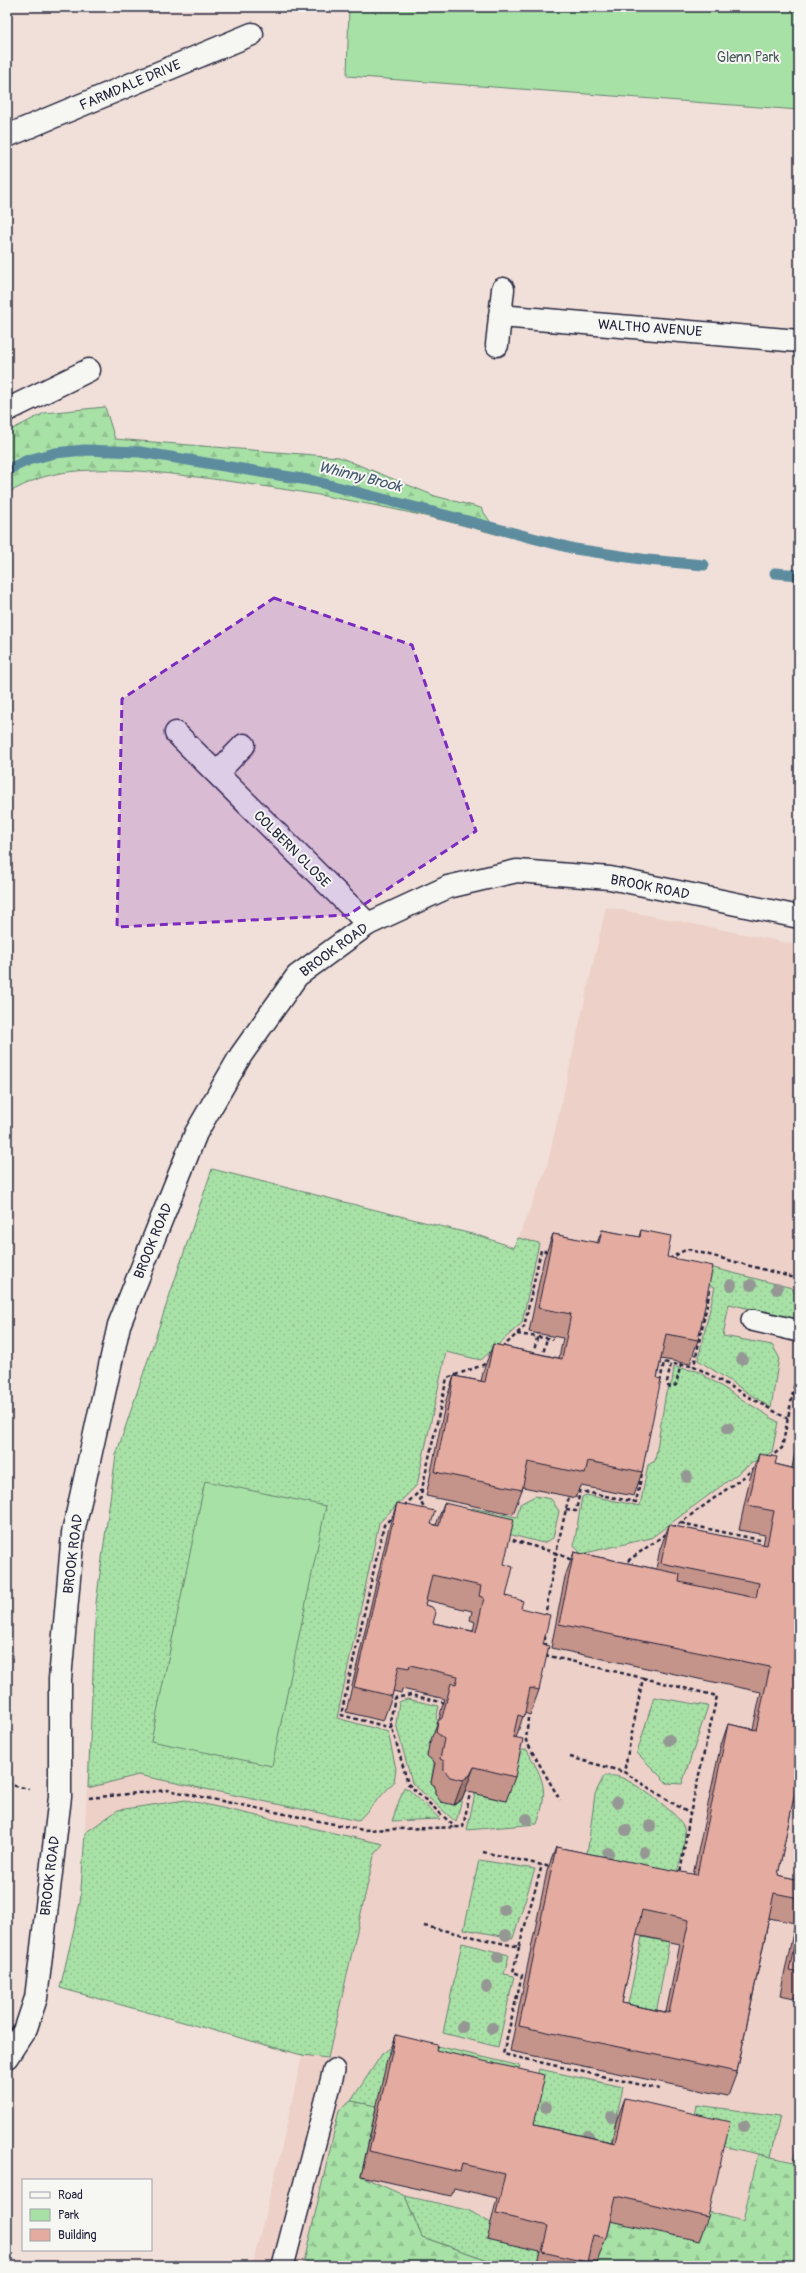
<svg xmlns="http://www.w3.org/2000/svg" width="806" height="2273" font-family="Pangolin,sans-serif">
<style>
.built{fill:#edd0c8}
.grass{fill:url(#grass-dots);stroke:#658270}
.forest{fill:url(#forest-firs);stroke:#658270}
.green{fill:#a8e1a6;stroke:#658270}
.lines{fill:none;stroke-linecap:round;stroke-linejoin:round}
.stream{stroke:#5d8c9f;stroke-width:11}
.service-casing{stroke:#22223b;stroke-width:24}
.minor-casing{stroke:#22223b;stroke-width:25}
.path{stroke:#22223b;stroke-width:2.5;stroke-dasharray:4 3;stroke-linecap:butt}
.service{stroke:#f6f6f2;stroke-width:21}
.minor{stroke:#f6f6f2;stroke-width:22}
.tree{fill:#959794}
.wall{fill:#c4938a;stroke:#22223b;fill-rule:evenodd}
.shaded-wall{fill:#a07870;stroke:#22223b}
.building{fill:#e4aba0;stroke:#22223b;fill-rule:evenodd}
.marked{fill:#7b2cbf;fill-opacity:0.2;stroke:#7b2cbf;stroke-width:3;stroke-dasharray:8 5;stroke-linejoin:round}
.labels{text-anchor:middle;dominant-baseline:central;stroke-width:4;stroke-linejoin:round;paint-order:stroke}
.park-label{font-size:14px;fill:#4a5b5b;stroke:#f6f6f2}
.street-label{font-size:14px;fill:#22223b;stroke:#f6f6f2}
.water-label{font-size:15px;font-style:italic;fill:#40576d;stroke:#f6f6f2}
</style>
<defs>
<pattern id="grass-dots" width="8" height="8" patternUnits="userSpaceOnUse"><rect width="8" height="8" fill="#a8e1a6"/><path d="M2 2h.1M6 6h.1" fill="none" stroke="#90c190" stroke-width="1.8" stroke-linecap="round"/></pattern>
<pattern id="forest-firs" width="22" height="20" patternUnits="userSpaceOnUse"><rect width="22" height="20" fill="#a8e1a6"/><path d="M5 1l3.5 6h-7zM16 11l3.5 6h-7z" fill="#90c190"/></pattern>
</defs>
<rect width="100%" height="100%" fill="#f1e0d9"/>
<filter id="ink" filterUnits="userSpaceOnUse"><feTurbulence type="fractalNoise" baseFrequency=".025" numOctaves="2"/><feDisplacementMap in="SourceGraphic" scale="8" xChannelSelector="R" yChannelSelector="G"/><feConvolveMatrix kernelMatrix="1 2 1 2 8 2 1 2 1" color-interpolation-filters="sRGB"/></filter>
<g filter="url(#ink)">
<path class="built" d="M606,907l193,38v1321h-547l28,-111 22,-99 -242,-68 22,-100 14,-285 20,-148 96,-286 272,68 30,11 33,-82z"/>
<g class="grass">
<path d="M212,1169l272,68 30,11 4,-10 21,5 -17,80 -41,37 -35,-8 -29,133 -38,38 -42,195 51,14 8,37 -2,13 -36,39 -220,-46 -50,13 8,-185 20,-148z"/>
<path d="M682,1260l110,28 7,16v16l-70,-16 -6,32 49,9 7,12 -8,51 -73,-48 17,-73 -45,-11z"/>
<path d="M674,1367l23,4 81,51 -6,30 -20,11 -101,75 -70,16 -7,-9 8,-48 4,-2 54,11 8,-41 7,-4 11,-69 6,-10z"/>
<path d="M535,1496l16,3 8,12 -6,27 -10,5 -74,-19 3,-16 45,9 3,-13z"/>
<path d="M654,1697l54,9 -26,78 -15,-1 -30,-30z"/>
<path d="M407,1699l32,7 -3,13 4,2 -9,62 4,3v8l27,5 -6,23 -44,-39 -16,-59 3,-22z"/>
<path d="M522,1750h5c17,31 22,39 10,74l-70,6 8,-36 31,7 8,-37z"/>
<path d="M604,1776c6,0 12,-1 18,2 14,5 59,37 62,50 3,16 -6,39 -10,55l-89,-13 10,-76z"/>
<path d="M404,1787l4,2 32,30 -48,2z"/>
<path d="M186,1800l197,44 -9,12 -46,202 -26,-3 -242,-67 20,-85 5,-70 33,-23z"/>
<path d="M479,1860l56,9 -22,69 -49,-9z"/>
<path d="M642,1937l27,5 -15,83 -29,-7z"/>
<path d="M462,1943l47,12 -5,19 10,2 -16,71 -55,-14z"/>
<path d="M404,2038l116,28 -7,28 -137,12 -25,-5 31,-47z"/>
<path d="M539,2069l84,18 -17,80 -81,-18 6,-51z"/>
<path d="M697,2105l83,11 -9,41 -80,-18z"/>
<path d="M405,2196l63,14 72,41 -4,15h-31l-83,-29z"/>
</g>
<g class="forest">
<path d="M105,407l10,32 224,18 96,39 46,12 18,27c-95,-27 -195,-44 -294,-57 -49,-6 -118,-15 -165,0 -11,4 -22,10 -33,15v-61l37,-19z"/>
<path d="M351,2101l25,5 -15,70 44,20 17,41 83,29h-202l36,-156z"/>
<path d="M799,2136v130h-217l2,-7 13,3 10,-42 98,-9 38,10 15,-67 35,8z"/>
</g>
<g class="green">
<path d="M349,7h450v103l-452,-34z"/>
<path d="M205,1481l121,25 -54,260 -121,-25z"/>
</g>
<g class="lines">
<g class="stream">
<path d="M7,470l21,-10 27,-7 29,-3 56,2 174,29 261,68 73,11 56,5"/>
<path d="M775,573l24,2"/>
</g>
<defs>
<g id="service">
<path d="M752,1320l47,11"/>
<path d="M283,2266l51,-196"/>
</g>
<g id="minor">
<path d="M7,136l245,-102"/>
<path d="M500,316l299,25"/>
<path d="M497,345l6,-56"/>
<path d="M7,410l82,-40"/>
<path d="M176,733l192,191"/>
<path d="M217,773l27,-28"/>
<path d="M7,2057l19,-29 10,-30 24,-201v-118l13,-146 46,-208 77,-192 45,-78 56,-79 71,-52 80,-37 69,-16 93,7 189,39"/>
</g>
</defs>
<use href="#service" class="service-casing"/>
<use href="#minor" class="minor-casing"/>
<g class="path">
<path d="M669,1259l18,-10 108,29 4,8"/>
<path d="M710,1290l-16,76 94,53"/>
<path d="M517,1334l36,5"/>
<path d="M502,1348l22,-21 17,-77 8,2"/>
<path d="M533,1355l5,-21"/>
<path d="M542,1358l5,-20"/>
<path d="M681,1363l-5,22 -5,2 -3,-1 -1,-4 4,-18 23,2"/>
<path d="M660,1382l4,-20 7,2"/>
<path d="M769,1458l13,-10 17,-86"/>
<path d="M422,1490l-2,11 6,10"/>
<path d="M404,1506l18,-17 25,-111 36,-13 5,-4"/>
<path d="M566,1510l10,1 4,-20 56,11 6,-29"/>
<path d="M681,1523l79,17"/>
<path d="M673,1528l83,-60"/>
<path d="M506,1538l50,15 13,-57"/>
<path d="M622,1565l45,-32"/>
<path d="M545,1617l11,-64 18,8"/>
<path d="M545,1647v-11"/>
<path d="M545,1655l98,23 -19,94 66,42 -10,60"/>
<path d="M643,1678l74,18 -27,118"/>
<path d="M445,1703l-34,-8 -16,3 -5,23 18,63 47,43"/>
<path d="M528,1718l-2,23 34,59"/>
<path d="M392,1728l-51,-13 43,-190 9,-9"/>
<path d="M570,1757l54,15"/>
<path d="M7,1784l22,5"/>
<path d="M89,1798l79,-8 195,40 100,-3 7,-34"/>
<path d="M483,1852l68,15"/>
<path d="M424,1926l95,21 23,-82"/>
<path d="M519,1947l-6,25 9,3 -19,79 157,35"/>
</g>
<use href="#service" class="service"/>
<use href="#minor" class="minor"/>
</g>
<g class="tree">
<circle cx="731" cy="1285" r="6"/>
<circle cx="751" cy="1285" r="6"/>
<circle cx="777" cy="1289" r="6"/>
<circle cx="742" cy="1359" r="6"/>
<circle cx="728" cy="1428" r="6"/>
<circle cx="687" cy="1477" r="6"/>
<circle cx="669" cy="1740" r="6"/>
<circle cx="617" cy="1802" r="6"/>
<circle cx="527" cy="1819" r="6"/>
<circle cx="650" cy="1826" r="6"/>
<circle cx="626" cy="1830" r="6"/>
<circle cx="644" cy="1852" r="6"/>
<circle cx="608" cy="1853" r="6"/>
<circle cx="504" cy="1910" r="6"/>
<circle cx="506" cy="1935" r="6"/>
<circle cx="498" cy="1957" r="6"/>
<circle cx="487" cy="1987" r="6"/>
<circle cx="462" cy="2027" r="6"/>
<circle cx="492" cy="2028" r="6"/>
<circle cx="546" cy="2107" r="6"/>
<circle cx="612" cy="2117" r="6"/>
<circle cx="744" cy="2126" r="6"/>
<circle cx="588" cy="2136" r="6"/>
</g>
<g class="wall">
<path d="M602,1230l37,7 2,-7 26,27 31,83 -8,24 -29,-5 -4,19 -15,94 -8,24 -53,-10 -5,12 -53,-11 -10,27 -87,-18 20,-96 8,-24 27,5 3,-12 9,-25 66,14 4,-20 -34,-6 15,-74 9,-24 44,9z"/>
<path d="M799,1432v340l-21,103 21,5v119l-19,-4 15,-72 -26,-5 -32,154 -9,24 -218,-45 37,-180 9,-24 137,28 27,-127 8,-24 25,5 8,-37 -210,-44 14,-71 9,-25 82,17 4,-20 9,-24 94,20 2,-10 -26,-5 11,-52 9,-24 16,10 17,4zM636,1935l44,9 -14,68 -44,-9z"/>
<path d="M397,1503l34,21 5,1 8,-22 60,61 2,32 15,12 22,37 -4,45 -9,25 -6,-2 -8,25 -1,39 -9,24 -41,-10 -3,8 -8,6 -13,-3 -6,-8v-8l-4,-3 4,-20 -8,-7 2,-11 9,-24 1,-1 3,-13 3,-8 -43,-10 -1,4 -8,-2 -1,5 -9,25 -37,-9 43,-185zM426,1600l46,11 -2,9 5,2 -2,9 -40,-8 -8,-18z"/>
<path d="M799,1821v22l-4,-1z"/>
<path d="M396,2035l40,15 98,75 78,17 4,-20 9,-24 83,119 -9,24 -89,-20 -4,17 -9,24 -10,-2 -2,6h-49l4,-15 -53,-12 10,-41 -43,-10 -3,8 -90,-20 26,-116z"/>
</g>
<path class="shaded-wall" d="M474,1767l-12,32 -8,6 9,-25z"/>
<g class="building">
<path d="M602,1230l38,7 1,-7 30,6 -4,21 46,9 -15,74 -32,-6 -9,44 4,1 -19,93 -54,-11 -3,13 -57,-12 -6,28 -87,-18 19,-96 31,6 8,-38 69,15 9,-45 -33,-6 15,-74 46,9z"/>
<path d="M799,1450v322l-21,103 21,5v18l-25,-5 -37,179 -218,-46 37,-179 141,28 31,-151 28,6 14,-63 -211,-43 15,-72 106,22 -1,8 77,16 3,-15 -98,-20 8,-38 98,20 7,-34 -26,-5 11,-52 18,3 -2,7 20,5zM642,1910l47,10 -20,93 -47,-10z"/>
<path d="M397,1503l38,8 -4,13 8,2 5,-23 70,16 -10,45 9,3 -7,29 17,5 -2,7 29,7 -7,30 6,1 -10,44 -9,-2 -6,29 -6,-2 -5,22 10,2 -8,38 -41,-10 -4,8 -7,5 -13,-3 -6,-7v-9l-4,-2 4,-20 -8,-7 2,-11 4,-3 9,-35 5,1 2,-8 -48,-11 -1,3 -10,-2 -7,30 -38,-9zM432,1575l49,11 -2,10 5,2 -8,34 -43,-9 3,-10 -4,-6 -7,-2z"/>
<path d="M799,1923v50l-10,-2z"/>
<path d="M396,2035l42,10 -2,5 109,25 -11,50 81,18 10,-45 105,24 -22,95 -92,-21 -10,42 -13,-3 -6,27 -45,-10 6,-26 -52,-12 9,-40 -43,-10 -2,8 -91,-21z"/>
</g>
</g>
<path class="marked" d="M274,598l138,47 64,186 -128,84 -231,12 5,-228z"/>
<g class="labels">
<g class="park-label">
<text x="748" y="57">Glenn Park</text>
</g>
<g class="street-label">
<text transform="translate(130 85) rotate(-23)">FARMDALE DRIVE</text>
<text transform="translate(650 328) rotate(4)">WALTHO AVENUE</text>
<text transform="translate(292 849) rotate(45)">COLBERN CLOSE</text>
<text transform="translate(650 887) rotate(11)">BROOK ROAD</text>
<text transform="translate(334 950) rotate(-36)">BROOK ROAD</text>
<text transform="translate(153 1241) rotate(-68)">BROOK ROAD</text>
<text transform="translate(73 1554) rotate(-83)">BROOK ROAD</text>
<text transform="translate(50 1876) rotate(-83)">BROOK ROAD</text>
</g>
<g class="water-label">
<text transform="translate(360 477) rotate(14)">Whinny Brook</text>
</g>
</g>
<rect width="806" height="2273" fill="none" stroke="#f6f6f2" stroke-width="24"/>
<rect x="12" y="12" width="782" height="2249" fill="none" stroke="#22223b" stroke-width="1.5" filter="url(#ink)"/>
<rect x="22" y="2179" width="130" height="72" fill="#f6f6f2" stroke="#a1a1a9"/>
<rect x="30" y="2192" width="20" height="6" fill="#f6f6f2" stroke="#a1a1a9"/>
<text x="58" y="2199" font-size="12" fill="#22223b">Road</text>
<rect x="30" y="2209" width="20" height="12" fill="#a8e1a6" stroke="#a1a1a9"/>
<text x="58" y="2219" font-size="12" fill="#22223b">Park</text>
<rect x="30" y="2229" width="20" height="12" fill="#e4aba0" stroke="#a1a1a9"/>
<text x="58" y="2239" font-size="12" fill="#22223b">Building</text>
</svg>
